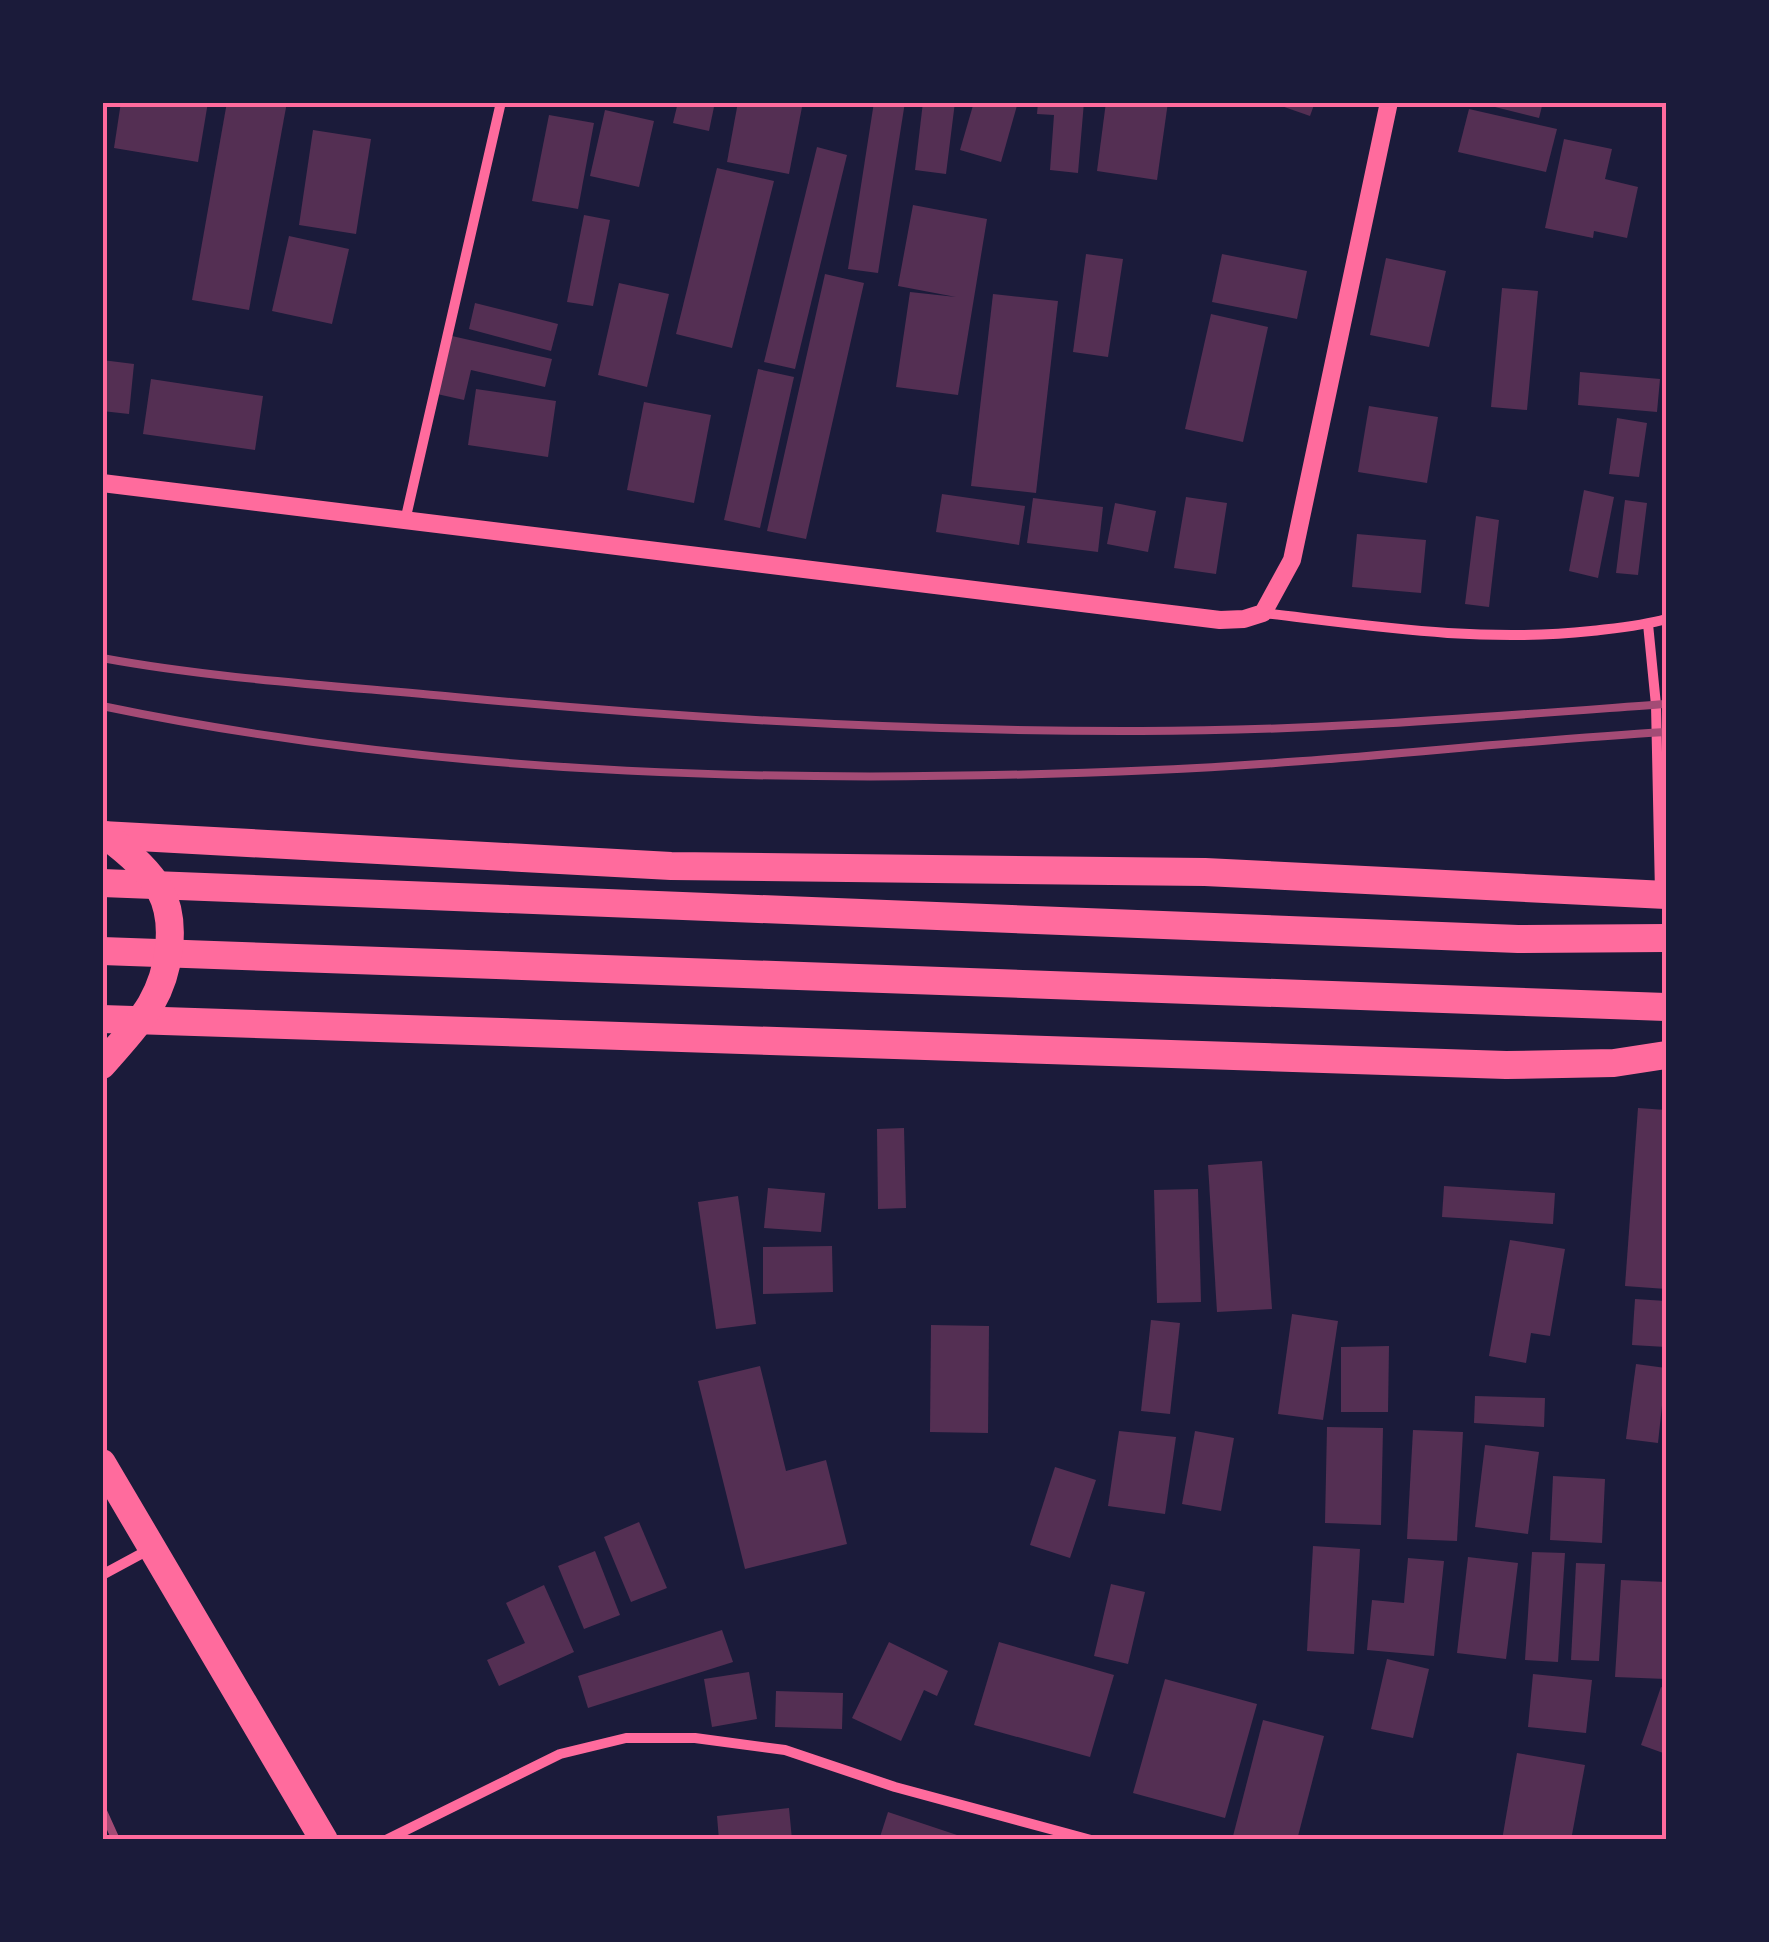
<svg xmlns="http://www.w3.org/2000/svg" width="1769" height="1942" font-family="Quicksand,sans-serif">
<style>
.building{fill:#542f53}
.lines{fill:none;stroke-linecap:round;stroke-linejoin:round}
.minor{stroke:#ff6b9d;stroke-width:10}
.tertiary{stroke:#ff6b9d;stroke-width:18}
.trunk{stroke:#ff6b9d;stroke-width:28}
.rail{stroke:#a44b75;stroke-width:8}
.neatline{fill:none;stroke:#ff6b9d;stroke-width:4}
</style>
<rect width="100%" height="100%" fill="#1b1b3a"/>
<g class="building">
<path d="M121,102h87l-10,60 -84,-14z"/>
<path d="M227,102h60l-38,208 -57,-10z"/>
<path d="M678,102h37l-6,29 -36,-8z"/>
<path d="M738,102h65l-14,72 -62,-12z"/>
<path d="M874,102h31l-27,171 -30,-4z"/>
<path d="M923,102h32l-9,72 -31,-4z"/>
<path d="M974,102h44l-17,60 -41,-12z"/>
<path d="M1038,102h46l-6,71 -28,-3 4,-55 -17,-1z"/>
<path d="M1106,102h62l-11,78 -60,-9z"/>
<path d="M1270,102h45l-5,14z"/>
<path d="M1475,102h68l-4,16z"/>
<path d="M1469,109l88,20 -11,43 -88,-20z"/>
<path d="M605,110l49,11 -15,66 -49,-11z"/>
<path d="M549,115l45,8 -16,86 -46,-8z"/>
<path d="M313,130l58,9 -15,95 -57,-9z"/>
<path d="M1564,139l48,10 -7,30 33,8 -11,51 -33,-7 -1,7 -48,-10z"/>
<path d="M817,147l30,8 -52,214 -31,-7z"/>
<path d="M717,168l57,13 -42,167 -56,-14z"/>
<path d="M913,205l74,14 -29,176 -62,-8 14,-95 46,5 -58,-11z"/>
<path d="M584,215l26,5 -17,86 -26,-4z"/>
<path d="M289,236l60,13 -17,75 -60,-13z"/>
<path d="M1086,254l37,5 -15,98 -35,-5z"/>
<path d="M1222,254l85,17 -10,48 -85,-17z"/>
<path d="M1386,258l60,13 -17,76 -59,-12z"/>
<path d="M825,274l39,9 -58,256 -39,-8z"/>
<path d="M619,283l50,11 -22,93 -49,-12z"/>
<path d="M1502,288l36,3 -11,119 -36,-3z"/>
<path d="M993,294l65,7 -22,192 -65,-7z"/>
<path d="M475,303l83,21 -7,27 -82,-22z"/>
<path d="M1211,314l57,13 -25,115 -58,-13z"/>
<path d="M452,336l100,23 -7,28 -74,-17 -7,30 -27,-6z"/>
<path d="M102,360l32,4 -5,50 -27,-3z"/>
<path d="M758,369l36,8 -34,151 -36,-8z"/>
<path d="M1580,372l80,7 -3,33 -79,-7z"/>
<path d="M151,379l112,17 -8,54 -112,-16z"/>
<path d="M476,389l80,12 -8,56 -80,-12z"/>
<path d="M644,402l67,13 -17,88 -67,-13z"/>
<path d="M1369,406l69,11 -11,66 -69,-11z"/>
<path d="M1617,418l30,5 -8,54 -30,-3z"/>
<path d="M1584,490l30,7 -16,81 -29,-7z"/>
<path d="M942,494l83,12 -6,39 -83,-13z"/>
<path d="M1186,497l41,6 -11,71 -42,-6z"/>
<path d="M1033,498l70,9 -5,45 -71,-9z"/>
<path d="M1625,500l22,3 -9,72 -22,-2z"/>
<path d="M1115,503l41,8 -8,41 -41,-8z"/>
<path d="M1476,516l23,4 -10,87 -24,-3z"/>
<path d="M1357,534l69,6 -5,53 -69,-6z"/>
<path d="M1638,1108l28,2v179l-41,-3z"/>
<path d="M904,1128l2,80 -28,1 -1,-80z"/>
<path d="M1262,1161l10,148 -55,3 -9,-147z"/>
<path d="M1444,1186l111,7 -2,31 -111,-7z"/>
<path d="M768,1188l57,5 -4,39 -57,-4z"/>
<path d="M1198,1189l3,113 -44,1 -3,-113z"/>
<path d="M738,1196l18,128 -40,5 -18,-127z"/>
<path d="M1510,1240l55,9 -15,87 -19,-3 -5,30 -37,-7z"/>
<path d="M832,1246l1,46 -70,2v-47z"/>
<path d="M1635,1299l31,2v46l-34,-2z"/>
<path d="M1292,1314l46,7 -15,99 -45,-6z"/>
<path d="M1151,1320l29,3 -10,91 -29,-3z"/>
<path d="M931,1325l58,1 -1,107 -58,-1z"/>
<path d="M1389,1346l-1,66h-47v-65z"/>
<path d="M1636,1364l30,4 -8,75 -32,-4z"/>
<path d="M760,1366l26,105 40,-11 21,84 -102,25 -47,-188z"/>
<path d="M1475,1396l70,2 -1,29 -70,-4z"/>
<path d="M1327,1427l56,1 -2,97 -56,-2z"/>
<path d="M1413,1430l50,2 -6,109 -50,-2z"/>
<path d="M1119,1431l57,6 -11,77 -57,-8z"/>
<path d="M1195,1431l39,7 -13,73 -39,-7z"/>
<path d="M1485,1445l54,7 -11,82 -53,-7z"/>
<path d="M1055,1467l41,13 -26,78 -40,-13z"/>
<path d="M1553,1476l52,3 -3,64 -52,-3z"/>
<path d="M639,1522l28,66 -36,14 -27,-65z"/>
<path d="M1313,1546l47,3 -6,105 -47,-3z"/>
<path d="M595,1551l25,64 -36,14 -26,-63z"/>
<path d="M1532,1552l33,1 -7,109 -33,-2z"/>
<path d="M1468,1557l50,6 -12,96 -49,-6z"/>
<path d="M1408,1558l36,3 -10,95 -67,-6 5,-50 32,3z"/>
<path d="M1576,1563l29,1 -6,97 -28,-1z"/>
<path d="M1621,1580l45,2v97l-51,-2z"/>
<path d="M1111,1584l34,8 -17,72 -34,-8z"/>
<path d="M544,1585l30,67 -75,34 -12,-26 38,-17 -19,-40z"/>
<path d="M722,1630l11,32 -145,46 -10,-32z"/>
<path d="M889,1642l59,29 -11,25 -13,-6 -23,51 -49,-23z"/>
<path d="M999,1642l115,33 -24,82 -116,-32z"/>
<path d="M1387,1659l42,10 -16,69 -42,-9z"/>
<path d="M749,1672l8,47 -45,8 -8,-48z"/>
<path d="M1533,1674l59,6 -6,53 -58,-6z"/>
<path d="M1165,1679l92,25 -32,114 -92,-25z"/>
<path d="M1661,1687l5,2v65l-25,-9z"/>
<path d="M776,1691l67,2 -1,36 -67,-2z"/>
<path d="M1263,1720l61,16 -27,104h-65z"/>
<path d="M1517,1753l68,12 -14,75h-69z"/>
<path d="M789,1808l3,32h-73l-2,-24z"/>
<path d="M888,1812l81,27v1h-90z"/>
</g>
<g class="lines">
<g class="minor">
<path d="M405,521l96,-419"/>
<path d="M1263,613c110,13 217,30 328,18 25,-3 51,-5 75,-12"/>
<path d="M1648,624l8,81 4,188"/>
<path d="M102,1575l50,-27"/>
<path d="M386,1840l174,-86 66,-16h69l90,12 110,37 196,53"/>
</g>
<path class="tertiary" d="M102,483l1118,137 24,-1 19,-6 29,-53 97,-458"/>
<g class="trunk">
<path d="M102,835l569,31 534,6 461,23"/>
<path d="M102,883l1416,56 148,-1"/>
<path d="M102,951l1564,56"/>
<path d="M102,1019l1404,46 108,-2 52,-8"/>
<path d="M102,1065c17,-20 36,-39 49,-61 18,-31 27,-81 9,-114 -12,-21 -36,-41 -55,-55"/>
<path d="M102,1463l222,377"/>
</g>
<g class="rail">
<path d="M102,658c114,21 237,28 353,39 222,21 445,34 669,34 180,1 362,-14 542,-27"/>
<path d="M102,706c346,72 702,79 1053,64 171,-7 341,-28 511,-38"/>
<path d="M102,1809l14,31"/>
</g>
</g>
<rect width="1769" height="1942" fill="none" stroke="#1b1b3a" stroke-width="210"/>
<rect x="105" y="105" width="1559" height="1732" class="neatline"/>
</svg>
